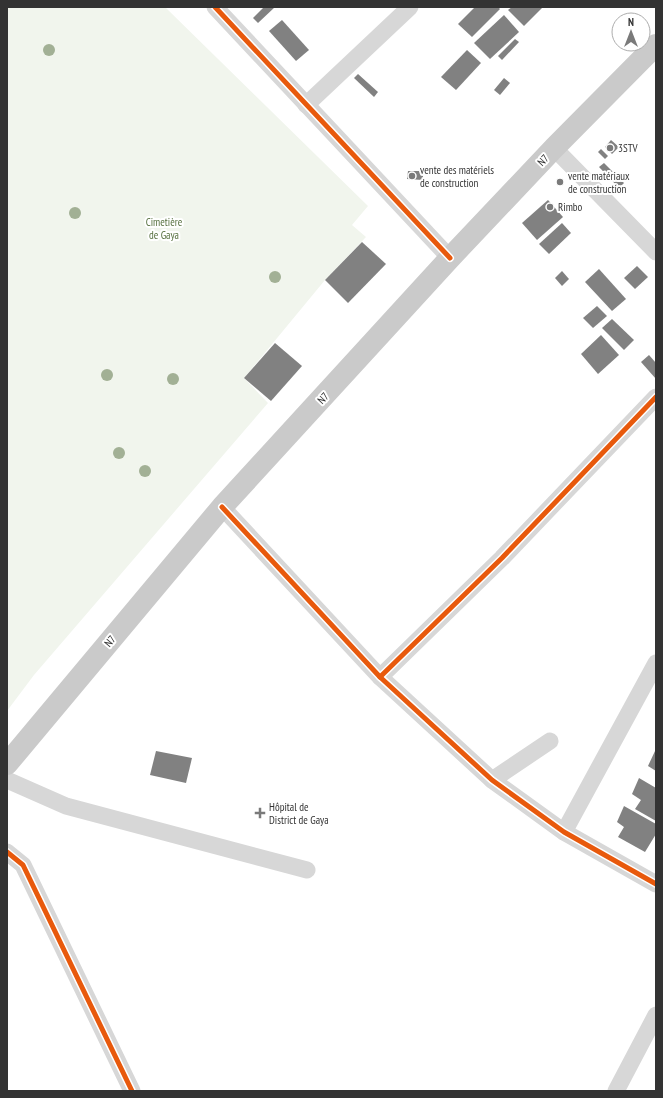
<svg xmlns="http://www.w3.org/2000/svg" width="663" height="1098" font-family="'PT Sans Narrow',sans-serif">
<style>
.green{fill:#f1f5ed}
.building{fill:#818181}
.lines{fill:none;stroke-linecap:round;stroke-linejoin:round}
.minor{stroke:#d7d7d7;stroke-width:17}
.major{stroke:#cacaca;stroke-width:22}
.cycleway-casing{stroke:#fff;stroke-width:8}
.cycleway{stroke:#e8590c;stroke-width:5}
.tree{fill:#a2b095}
.poi-dot{fill:#7a7a7a;stroke:#fff;stroke-width:1.5}
.labels{text-anchor:middle;dominant-baseline:central;stroke-width:4;stroke-linejoin:round;paint-order:stroke}
.poi-label{font-size:11px;fill:#333;stroke:#fff;text-anchor:start}
.street-label{font-size:11px;fill:#333;stroke:#fff}
.park-label{font-size:11px;fill:#56703f;stroke:#fff}
</style>
<rect width="100%" height="100%" fill="#fff"/>
<path class="green" d="M7,7h158l203,199 -16,19 14,12 -41,43 -81,98 24,25 -234,272 -27,36z"/>
<g class="building">
<path d="M264,7h11l-17,16 -5,-5z"/>
<path d="M475,7h23l2,2 -28,28 -14,-13z"/>
<path d="M512,7h31l-19,19 -16,-16z"/>
<path d="M504,15l15,17 -29,27 -16,-16z"/>
<path d="M282,20l27,30 -13,11 -27,-30z"/>
<path d="M515,39l4,3 -17,18 -4,-4z"/>
<path d="M467,50l14,13 -25,27 -15,-13z"/>
<path d="M358,74l20,18 -4,5 -20,-19z"/>
<path d="M504,78l6,5 -10,12 -6,-5z"/>
<path d="M611,140l8,7 -7,7 -7,-7z"/>
<path d="M601,149l7,7 -3,3 -7,-7z"/>
<path d="M604,163l20,20 -5,5 -20,-21z"/>
<path d="M408,171h15v9l-16,-1z"/>
<path d="M548,200l15,17 -26,23 -15,-17z"/>
<path d="M562,223l9,10 -22,21 -10,-10z"/>
<path d="M362,242l24,22 -38,39 -23,-23z"/>
<path d="M637,266l11,11 -13,12 -11,-11z"/>
<path d="M599,269l27,30 -14,12 -27,-29z"/>
<path d="M562,271l7,8 -7,7 -7,-8z"/>
<path d="M597,306l10,10 -14,12 -10,-10z"/>
<path d="M612,319l22,21 -10,10 -22,-22z"/>
<path d="M601,335l18,20 -21,19 -17,-20z"/>
<path d="M275,343l27,23 -31,35 -27,-23z"/>
<path d="M649,355l7,8v16l-15,-17z"/>
<path d="M156,751l36,7 -6,25 -36,-8z"/>
<path d="M655,751l1,1v19l-8,-5z"/>
<path d="M639,778l17,10v33l-21,-12 6,-9 -9,-6z"/>
<path d="M624,806l32,18v10l-11,18 -27,-15 6,-10 -7,-5z"/>
</g>
<g class="lines">
<g class="minor">
<path d="M215,7l235,251"/>
<path d="M306,105l104,-98"/>
<path d="M554,148l102,104"/>
<path d="M222,507l158,170 112,103 72,52 92,52"/>
<path d="M380,677l122,-119 154,-161"/>
<path d="M7,780l59,26 241,64"/>
<path d="M492,780l58,-39"/>
<path d="M564,832l92,-169"/>
<path d="M7,852l16,13 109,226"/>
<path d="M616,1091l40,-76"/>
</g>
<path class="major" d="M7,764l215,-257 228,-249 104,-110 102,-103"/>
<defs>
<g id="cycleway">
<path d="M215,7l235,251"/>
<path d="M222,507l158,170 112,103 72,52 92,52"/>
<path d="M380,677l122,-119 154,-161"/>
<path d="M7,852l16,13 109,226"/>
</g>
</defs>
<use href="#cycleway" class="cycleway-casing"/>
<use href="#cycleway" class="cycleway"/>
</g>
<g class="tree">
<circle cx="49" cy="50" r="6"/>
<circle cx="75" cy="213" r="6"/>
<circle cx="275" cy="277" r="6"/>
<circle cx="107" cy="375" r="6"/>
<circle cx="173" cy="379" r="6"/>
<circle cx="119" cy="453" r="6"/>
<circle cx="145" cy="471" r="6"/>
</g>
<g class="poi-dot">
<circle cx="610" cy="148" r="4"/>
<circle cx="412" cy="176" r="4"/>
<circle cx="560" cy="182" r="4"/>
<circle cx="550" cy="207" r="4"/>
<path d="M258 807h4v4h4v4h-4v4h-4v-4h-4v-4h4z"/>
</g>
<g class="labels">
<g class="poi-label">
<text x="618" y="148">3STV</text>
<text x="420" y="170">vente des matériels<tspan x="420" dy="13">de construction</tspan></text>
<text x="568" y="176">vente matériaux<tspan x="568" dy="13">de construction</tspan></text>
<text x="558" y="207">Rimbo</text>
<text x="269" y="807">Hôpital de<tspan x="269" dy="13">District de Gaya</tspan></text>
</g>
<g class="street-label">
<text transform="translate(543 160) rotate(-47)">N7</text>
<text transform="translate(323 398) rotate(-47)">N7</text>
<text transform="translate(110 641) rotate(-50)">N7</text>
</g>
<g class="park-label">
<text x="164" y="222">Cimetière<tspan x="164" dy="13">de Gaya</tspan></text>
</g>
</g>
<rect width="663" height="1098" fill="none" stroke="#333333" stroke-width="16"/>
<g transform="translate(631 32)"><circle r="19" fill="#ffffff" stroke="#adadad"/>
<path d="M0-3L7 15L0 10L-7 15Z" fill="#7a7a7a"/>
<text y="-6" font-size="11" font-weight="bold" text-anchor="middle" fill="#333333">N</text>
</g>
</svg>
